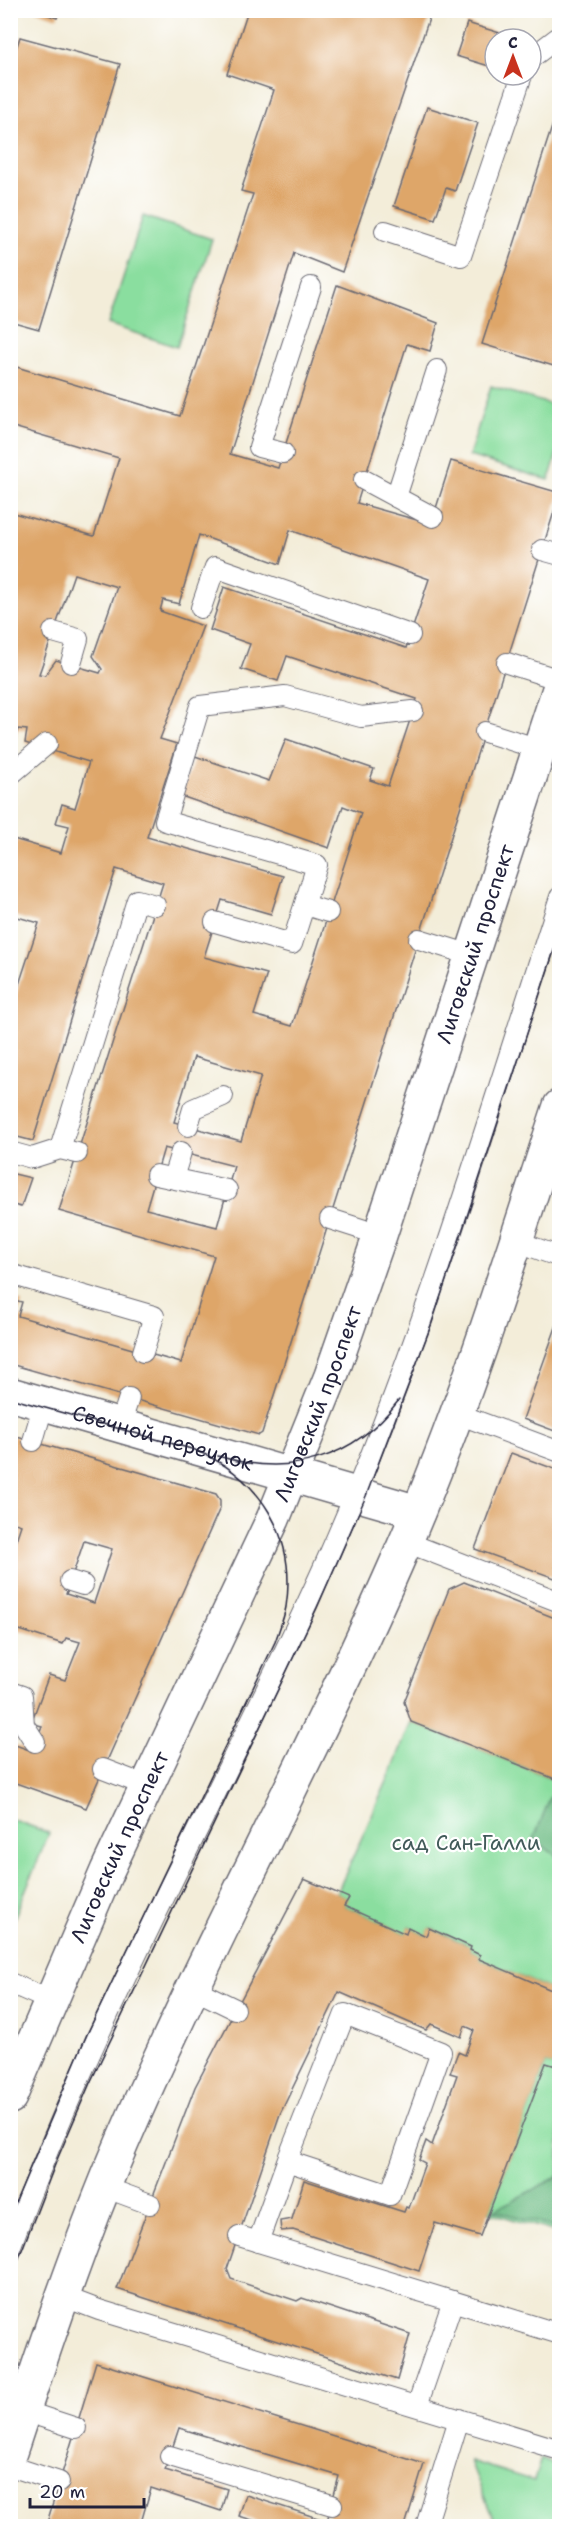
<svg xmlns="http://www.w3.org/2000/svg" width="570" height="2537" font-family="'Shantell Sans',sans-serif">
<style>
.green{fill:#8ade9f;stroke:#56806d;stroke-width:1.5}
.forest{fill:#6fbd86;stroke:#487060;stroke-width:1.5}
.building{fill:#dea669;fill-rule:evenodd}
.lines{fill:none;stroke-linecap:round;stroke-linejoin:round}
.service-casing{stroke:#6b6972;stroke-width:22}
.tertiary-casing{stroke:#6b6972;stroke-width:36}
.primary-casing{stroke:#6b6972;stroke-width:36}
.service{stroke:#fff;stroke-width:20}
.tertiary{stroke:#fff;stroke-width:33}
.primary{stroke:#fff;stroke-width:33}
.tram{stroke:#22223b;stroke-width:1.5}
.labels{text-anchor:middle;dominant-baseline:central;stroke-width:4.5;stroke-linejoin:round;paint-order:stroke}
.street-label{font-size:21px;fill:#22223b;stroke:#fff}
.park-label{font-size:21px;fill:#415a59;stroke:#fff}
</style>
<rect width="100%" height="100%" fill="#fff"/>
<filter id="ink" filterUnits="userSpaceOnUse"><feTurbulence type="fractalNoise" baseFrequency=".0167" numOctaves="2"/><feDisplacementMap in="SourceGraphic" scale="12" xChannelSelector="R" yChannelSelector="G"/><feConvolveMatrix kernelMatrix="1 2 1 2 8 2 1 2 1" color-interpolation-filters="sRGB"/></filter>
<filter id="wash" filterUnits="userSpaceOnUse"><feTurbulence type="fractalNoise" baseFrequency=".008" numOctaves="4" result="noise"/><feDisplacementMap in="SourceGraphic" scale="24" xChannelSelector="R" yChannelSelector="G"/><feGaussianBlur stdDeviation="1.35" result="paint"/><feColorMatrix in="noise" values="0 0 0 0 0 0 0 0 0 0 0 0 0 0 0 0 0 1.4 0 .05"/><feComposite in="paint" operator="in"/></filter>
<g filter="url(#wash)">
<rect width="100%" height="100%" fill="#f3edd9"/>
<g class="green">
<path d="M143,216l69,23 -35,108 -69,-23z"/>
<path d="M491,386l68,21v40l-10,33 -80,-24z"/>
<path d="M411,1722l148,59 1,206 -4,5 -77,-33 1,-4 -10,-5 1,-3 -41,-19 -4,8 -17,-9 -3,7 -62,-28 4,-8 -11,-5 55,-123z"/>
<path d="M11,1819l38,14 -38,93 -1,-107z"/>
<path d="M559,2055v178l-70,-21 57,-149 10,3z"/>
<path d="M541,2458l18,8v60h-63l-26,-65 64,20z"/>
</g>
<g class="forest">
<path d="M550,1797l9,3v58l-25,-19z"/>
<path d="M559,2176v53l-65,-19z"/>
</g>
<g id="blocks">
<g class="building">
<path d="M34,10h26l-3,8z"/>
<path d="M248,10h184l-90,262 -48,-19 -64,201 48,14 59,-183 101,38 -8,28 -23,-7 -50,159 74,21 20,-63 109,32 -298,940 -3,2 -249,-71v-65l12,3 -4,14 163,47 33,-107 -155,-45 104,-328 -47,-14 -83,272 -23,-6v-123l29,-89 -29,-8v-77l51,15 8,-27 -13,-3 6,-19 13,4 14,-46 -64,-19 2,-13 -9,-1 -8,22v-239l84,24 25,-78 -109,-32v-61l170,51 73,-222 -12,-3 33,-101 -47,-16zM290,530l139,49 -23,69 -182,-61 -14,43 40,14 -9,25 37,12 9,-25 130,43 -29,87 -18,-6 4,-11 -88,-30 -17,42 -74,-25 -14,40 148,52 14,-42 18,7 -69,213 -38,-11 13,-41 -63,-17 18,-57 49,14 12,-38 -136,-39 30,-93 -17,-5 43,-113 -43,-15 3,-11 16,4 20,-69 81,29zM74,574l43,13 -24,69 9,13 -2,4 -44,-13 -11,15 -6,-1zM194,1057l67,19 -20,65 -67,-19zM164,1148l70,18 -17,61 -71,-18z"/>
<path d="M467,23l33,10 -2,6h-3l-6,27 -33,-10z"/>
<path d="M20,37l100,27 -81,265 -29,-8v-254z"/>
<path d="M559,105h1v263l-78,-24z"/>
<path d="M427,107l51,16 -23,68 -9,-3 -11,31 -41,-13z"/>
<path d="M10,1173l21,5 -10,29 -11,-3z"/>
<path d="M560,1316v117l-37,-14z"/>
<path d="M10,1435l206,59 4,6v8l-134,300 -76,-27v-38l22,8 10,-25 -11,-3 18,-48 16,5 15,-38 -14,-4 -3,6 -53,-17v-69l11,-33 -11,-4zM84,1541l28,8 -18,54 -28,-9z"/>
<path d="M511,1453l49,18v109l-85,-31z"/>
<path d="M464,1582l96,38v161l-149,-59 -7,-20 45,-113z"/>
<path d="M10,1723l7,2 -7,16z"/>
<path d="M304,1879l45,19 -5,8 62,28 2,-7 18,9 3,-8 42,19 -1,3 10,5 -1,4 77,33 4,-6v69l-4,11 -10,-3 -66,173 -45,-13 -16,48 -126,-41 -12,1 -1,-10 12,-2 12,-39 100,32 2,-5 3,1 16,-45 -6,-3 7,-19 6,4 25,-70 -7,-2 8,-21 7,3 9,-25 -9,-4 -4,11 -30,-13 -5,6 -87,-38 -59,122 -53,155 4,10 66,22 5,-3 108,36 -13,46 -280,-91 78,-202z"/>
<path d="M96,2362l328,102 -19,62h-60l-7,-1v1h-66l-33,-10 7,-21 81,26 12,-45 -160,-48 -14,42 62,19 -6,22 -70,-23 -11,38h-94z"/>
</g>
</g>
</g>
<g filter="url(#ink)">
<use href="#blocks" fill-opacity="0" stroke="#6b6972" stroke-width="1.5"/>
<g class="lines">
<defs>
<g id="service">
<path d="M531,58l29,-22"/>
<path d="M385,231l76,25 61,-181"/>
<path d="M283,453l-24,-6 52,-160"/>
<path d="M364,480l69,37"/>
<path d="M396,497l41,-127"/>
<path d="M542,550l18,5"/>
<path d="M201,608l14,-41 195,68"/>
<path d="M53,632l25,7 -7,24"/>
<path d="M507,663l53,17"/>
<path d="M485,732l54,17"/>
<path d="M10,775l37,-31"/>
<path d="M305,905l23,7"/>
<path d="M215,922l77,22 25,-79 -152,-44 35,-115 85,-10 76,21 52,-6"/>
<path d="M419,939l52,16"/>
<path d="M188,1126l5,-17 30,-13"/>
<path d="M60,1149l77,-249 18,5"/>
<path d="M10,1152l22,6 28,-9 17,4"/>
<path d="M156,1175l71,15"/>
<path d="M173,1178l8,-26"/>
<path d="M330,1219l50,16"/>
<path d="M516,1241l44,16"/>
<path d="M10,1274l144,42 -11,36"/>
<path d="M458,1414l102,38"/>
<path d="M120,1425l9,-27"/>
<path d="M33,1441l11,-38"/>
<path d="M406,1542l154,60"/>
<path d="M70,1581l13,4"/>
<path d="M10,1692l12,4 2,29 11,17"/>
<path d="M103,1769l44,17"/>
<path d="M10,1983l41,18"/>
<path d="M194,1989l41,20"/>
<path d="M104,2187l46,17"/>
<path d="M239,2236l321,98"/>
<path d="M258,2242l29,-81 58,-147 96,38 -51,143 -103,-34"/>
<path d="M10,2248c87,-239 216,-461 319,-693 94,-213 159,-438 231,-658"/>
<path d="M62,2296l37,14 461,140"/>
<path d="M417,2406l36,-105"/>
<path d="M24,2411l52,17"/>
<path d="M170,2456l162,49"/>
<path d="M10,2466l49,16"/>
<path d="M426,2526l33,-107"/>
</g>
<g id="tertiary">
<path id="s1" d="M10,1394l408,118"/>
</g>
<g id="primary">
<path id="s2" d="M10,2097l97,-226 166,-352 58,-143 49,-141 180,-549"/>
<path d="M10,2452c34,-104 69,-208 112,-309 87,-202 194,-394 281,-595 63,-144 108,-293 157,-442"/>
</g>
</defs>
<use href="#service" class="service-casing"/>
<use href="#tertiary" class="tertiary-casing"/>
<use href="#primary" class="primary-casing"/>
<use href="#service" class="service"/>
<use href="#tertiary" class="tertiary"/>
<use href="#primary" class="primary"/>
<g class="tram">
<path d="M10,1398l185,52c65,27 102,86 91,157 -2,11 -7,23 -11,35l-188,392 -77,181"/>
<path d="M218,1456c72,22 136,3 181,-56"/>
<path d="M10,2281l46,-119 34,-79 227,-475 49,-112 66,-173 128,-390"/>
</g>
</g>
</g>
<g class="labels">
<g class="street-label">
<text stroke="none"><textPath href="#s2" startOffset="1245">Лиговский проспект</textPath></text>
<text stroke="none"><textPath href="#s2" startOffset="759">Лиговский проспект</textPath></text>
<text stroke="none"><textPath href="#s1" startOffset="159">Свечной переулок</textPath></text>
<text stroke="none"><textPath href="#s2" startOffset="273">Лиговский проспект</textPath></text>
</g>
<g class="park-label">
<text x="466" y="1843">сад Сан-Галли</text>
</g>
</g>
<rect width="570" height="2537" fill="none" stroke="#fff" stroke-width="36"/>
<g transform="translate(513 57)"><circle r="28" fill="#ffffff" stroke="#a7a7b1" stroke-width="1.5"/>
<path d="M0-4.5L10 22L0 15L-10 22Z" fill="#c8321e"/>
<text y="-9" font-size="16" font-weight="bold" text-anchor="middle" fill="#22223b">С</text>
</g>
<path d="M30 2498v9h114v-9" fill="none" stroke="#22223b" stroke-width="3"/>
<text x="39" y="2498" font-size="18" fill="#22223b" stroke="#ffffff" stroke-width="4.5" paint-order="stroke">20 m</text>
</svg>
